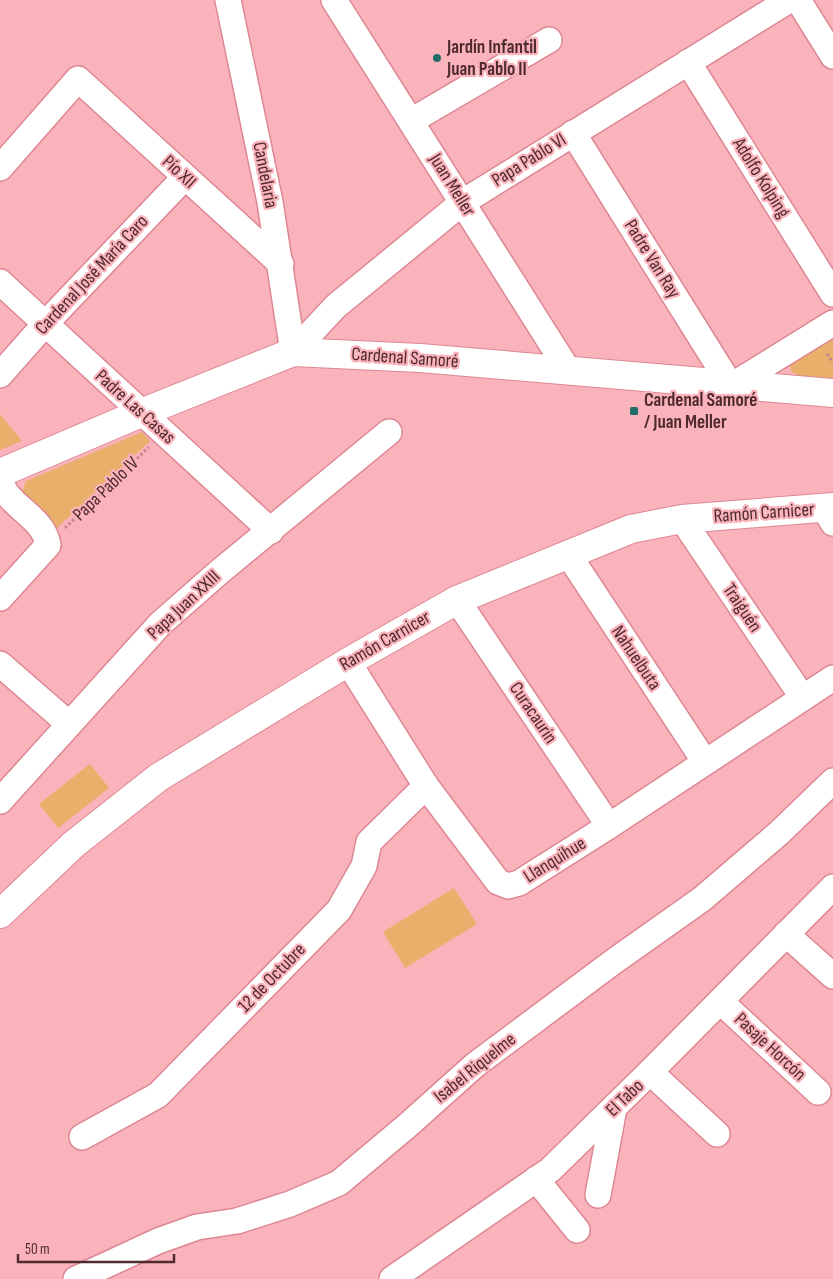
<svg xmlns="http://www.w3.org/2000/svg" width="833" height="1279" font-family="'Sofia Sans Condensed',sans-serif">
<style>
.green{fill:#e8b06a}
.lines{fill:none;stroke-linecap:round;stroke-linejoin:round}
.street-casing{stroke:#dd8792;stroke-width:28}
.secondary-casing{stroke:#dd8792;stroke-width:30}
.path{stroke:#c4878e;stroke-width:3;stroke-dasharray:2.5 2.5;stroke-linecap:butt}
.street{stroke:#fff;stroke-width:25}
.secondary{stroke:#fff;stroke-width:28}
.poi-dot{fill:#226d6a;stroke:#fbb3bb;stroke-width:2}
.labels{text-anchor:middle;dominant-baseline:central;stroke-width:4.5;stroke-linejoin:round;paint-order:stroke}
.poi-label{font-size:19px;font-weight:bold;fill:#4f2b30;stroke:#fbb3bb;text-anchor:start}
.street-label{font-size:19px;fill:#4f2b30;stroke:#fbb3bb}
</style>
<rect width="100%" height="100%" fill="#fbb3bb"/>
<g class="green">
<path d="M833,331v48l-33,-3 -8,-4 -3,-8z"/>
<path d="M0,414l22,27 -22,9z"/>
<path d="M142,432l8,9 -94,88 -34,-36 4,-12z"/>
<path d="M90,764l19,24 -51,40 -19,-24z"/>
<path d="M454,888l23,36 -72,44 -22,-36z"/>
</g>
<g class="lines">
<defs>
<g id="street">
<path d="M228,0l42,202 23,150"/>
<path d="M334,0l234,370"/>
<path d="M798,0l35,56"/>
<path d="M688,62l145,232"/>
<path d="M411,121l138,-81"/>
<path d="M573,133l158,253 102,-63"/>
<path d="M0,168l78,-89 203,185"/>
<path d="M0,282l271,249"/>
<path d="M293,352l43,-46 127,-104 326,-202"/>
<path d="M0,375l45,-51 140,-147"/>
<path d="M0,480c2,5 4,10 7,14 14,18 37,27 41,51l-48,53"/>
<path d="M824,508l9,15"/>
<path d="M682,519l121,179"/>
<path d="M568,554l137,208"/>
<path d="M457,600l152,226"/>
<path d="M348,662l78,124 72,96 10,4 11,-3 90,-57 224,-148"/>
<path d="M0,664l69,60"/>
<path d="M0,801l160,-177 58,-51 171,-141"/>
<path d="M786,934l47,42"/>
<path d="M721,1002l97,90"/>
<path d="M650,1072l67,62"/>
<path d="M82,1137l76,-42 181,-185 25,-44 5,-24 57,-56"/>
<path d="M536,1179l41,51"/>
<path d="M598,1195l16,-87"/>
<path d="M76,1279l82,-38 39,-14 40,-6 53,-17 49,-21 69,-58 67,-60 138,-103 89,-63 77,-66 54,-52"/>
<path d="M392,1279l158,-109 100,-98 183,-185"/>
</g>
<g id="secondary">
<path d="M0,473l141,-60 152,-61 127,6 413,35"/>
<path d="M0,914l74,-70 85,-67 189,-115 109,-62 174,-71 51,-10 151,-12"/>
</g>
</defs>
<use href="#street" class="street-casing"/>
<use href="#secondary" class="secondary-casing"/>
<g class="path">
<path d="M827,354l6,9"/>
<path d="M65,528l84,-81"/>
</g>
<use href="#street" class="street"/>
<use href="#secondary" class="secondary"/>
</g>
<g class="poi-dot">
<circle cx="437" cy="58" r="5"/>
<rect x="629" y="406" width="10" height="10" rx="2.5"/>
</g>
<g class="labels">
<g class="poi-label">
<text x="447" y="47">Jardín Infantil<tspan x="447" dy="22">Juan Pablo II</tspan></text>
<text x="644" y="400">Cardenal Samoré<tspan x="644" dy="22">/ Juan Meller</tspan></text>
</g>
<g class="street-label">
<text transform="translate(529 160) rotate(-32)">Papa Pablo VI</text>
<text transform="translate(179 172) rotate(43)">Pío XII</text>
<text transform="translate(265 175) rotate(79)">Candelaria</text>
<text transform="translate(761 178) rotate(58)">Adolfo Kolping</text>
<text transform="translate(452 185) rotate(58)">Juan Meller</text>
<text transform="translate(652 259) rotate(58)">Padre Van Ray</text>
<text transform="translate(92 275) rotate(-47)">Cardenal José María Caro</text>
<text transform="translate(405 358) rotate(4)">Cardenal Samoré</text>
<text transform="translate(135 407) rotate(42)">Padre Las Casas</text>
<text transform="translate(106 489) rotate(-44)">Papa Pablo IV</text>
<text transform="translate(764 513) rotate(-4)">Ramón Carnicer</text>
<text transform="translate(184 605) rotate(-43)">Papa Juan XXIII</text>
<text transform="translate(742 608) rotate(56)">Traiguén</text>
<text transform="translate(385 641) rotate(-30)">Ramón Carnicer</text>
<text transform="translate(636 658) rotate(56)">Nahuelbuta</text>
<text transform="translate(533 713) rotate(56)">Curacaurin</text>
<text transform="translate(555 860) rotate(-32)">Llanquihue</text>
<text transform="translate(272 978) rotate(-46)">12 de Octubre</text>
<text transform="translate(770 1047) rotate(43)">Pasaje Horcón</text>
<text transform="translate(475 1068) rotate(-39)">Isabel Riquelme</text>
<text transform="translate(625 1098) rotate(-44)">El Tabo</text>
</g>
</g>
<path d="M18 1254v8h156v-8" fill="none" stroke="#4f2b30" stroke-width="2.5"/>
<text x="25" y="1254" font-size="15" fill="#4f2b30" stroke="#fbb3bb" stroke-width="4" paint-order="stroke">50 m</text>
</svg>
